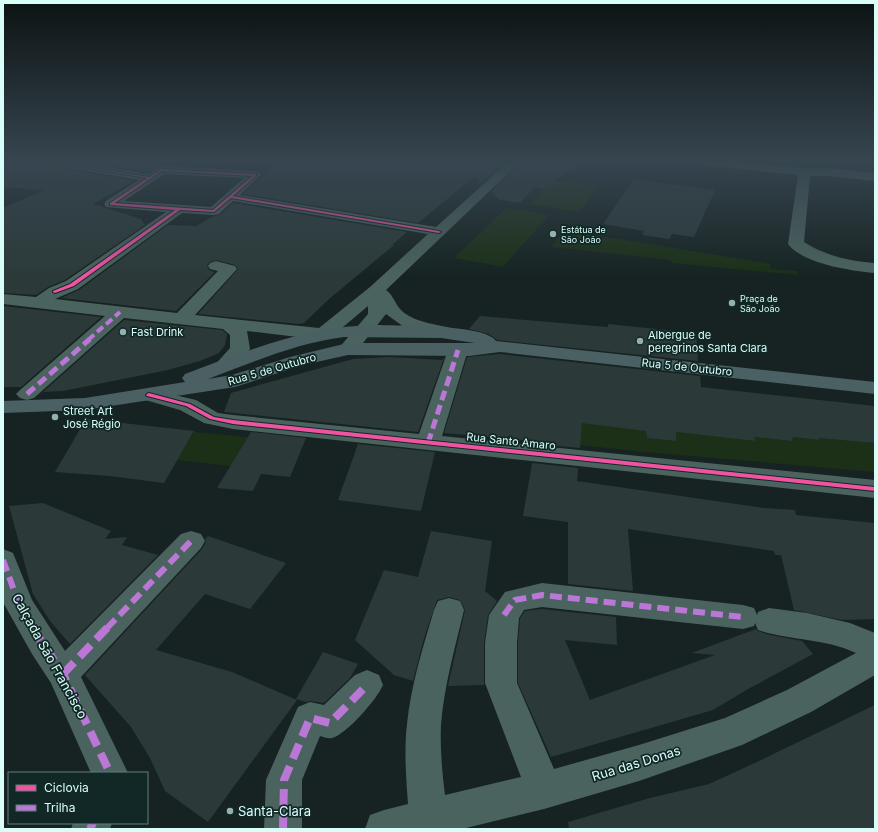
<svg xmlns="http://www.w3.org/2000/svg" width="878" height="832" font-family="Inter,sans-serif">
<style>
.green{fill:#1b3016}
.building{fill:#2b3a39}
.lines{fill:none;stroke-linecap:round;stroke-linejoin:round}
.minor{fill:#4b635e;fill-rule:evenodd}
.major{fill:#4a6063;fill-rule:evenodd}
.quiet-far3{stroke:#ba77d6;stroke-width:4;stroke-dasharray:8 4;stroke-linecap:butt}
.quiet-far2{stroke:#ba77d6;stroke-width:5;stroke-dasharray:10 5;stroke-linecap:butt}
.quiet-far1{stroke:#ba77d6;stroke-width:6;stroke-dasharray:12 6;stroke-linecap:butt}
.quiet{stroke:#ba77d6;stroke-width:8;stroke-dasharray:16 8;stroke-linecap:butt}
.cycleway-casing{stroke:#112827;stroke-width:2}
.cycleway{fill:#f153a3;fill-rule:evenodd}
.poi-dot{fill:#95b1ae;stroke:#112827;stroke-width:1.5}
.labels{text-anchor:middle;dominant-baseline:central;stroke-width:3.5;stroke-linejoin:round;paint-order:stroke}
.far-poi-label{font-size:9px;fill:#d9fef9;stroke:#112827;text-anchor:start}
.poi-label{font-size:11px;fill:#d9fef9;stroke:#112827;text-anchor:start}
.street-label{font-size:11px;fill:#d9fef9;stroke:#112827}
.near-street-label{font-size:13px;fill:#d9fef9;stroke:#112827}
.near-poi-label{font-size:13px;fill:#d9fef9;stroke:#112827;text-anchor:start}
</style>
<rect width="100%" height="100%" fill="#162322"/>
<g class="green">
<path d="M555,180l6,1 37,6 -19,25 -49,-8 13,-16z"/>
<path d="M506,208l43,7 -46,52 -49,-9z"/>
<path d="M564,230l207,34 -1,5 27,2 2,4 -127,-12 -1,-3 -120,-13z"/>
<path d="M549,401l97,30 1,7 29,3v-9l78,9v-4l38,4 1,-4 26,3 -1,-2 57,5v29l-241,-21 -54,-6z"/>
<path d="M194,432l54,5 -17,29 -54,-6z"/>
</g>
<g class="building">
<path d="M3,161h43l2,3 5,2 81,15 -41,23 48,15 3,5h2l-81,56 -17,7 -12,8 -33,-2v-85l41,-18 -41,-3z"/>
<path d="M78,161h92l-22,11z"/>
<path d="M279,161h228l-25,22 -7,-7 -57,47 -175,-29z"/>
<path d="M522,161h62l-41,27 -9,-1 -14,16 -20,-3 -9,-8z"/>
<path d="M634,179l81,11 -21,47 -22,-3 -3,5 -27,-4 2,-4 -41,-7z"/>
<path d="M233,203l174,29 -15,13h2l-66,55 -24,23 -6,1 -100,-10 40,-45 -3,-4 -19,-5 -6,2 -3,3 2,5 6,2 -39,39 -115,-13 18,-8 89,-65 28,1 18,-10 6,-1z"/>
<path d="M3,306l98,11 -80,70h-18z"/>
<path d="M480,316l128,11v-3l88,9 2,28 -201,-21 -8,-6 -20,-5z"/>
<path d="M124,320l98,10 5,4 -2,11 -6,8 -19,8 -32,9 -105,21 -20,1z"/>
<path d="M500,354l200,22 1,11 174,19v37l-57,-5 2,2 -27,-3 -1,4 -38,-4 1,4 -79,-9v9l-29,-3 -1,-7 -64,-8 -2,25 -45,-4v-3l-91,-8 23,-76z"/>
<path d="M389,357l53,3 2,-2 -26,74 -194,-20 7,-19 122,-34z"/>
<path d="M86,419l46,5 62,7 -30,52 -54,-7 -55,-4z"/>
<path d="M251,432l55,6 -16,39 -29,-3 -8,17 -36,-3z"/>
<path d="M358,444l77,8 -14,59 -83,-11z"/>
<path d="M532,463l46,5 -1,13 187,27 31,2 1,5 79,8v96l-33,1 -48,-10 -13,-55h-6l-1,-4 -146,-22 5,62 -65,-7v-62l-45,-6z"/>
<path d="M43,503l68,28 -6,8 22,-2 -5,8 36,10 -88,89 -20,-23 -17,-27 -24,-88z"/>
<path d="M431,531l61,10 -7,50 12,10 -9,14 -4,28v42l-36,1 17,-76 -5,-10 -11,-3 -12,3 -13,38 -11,43 -19,-6 -39,-35 29,-70 34,7z"/>
<path d="M208,536l78,27 -36,46 -45,-15 -49,56 76,22 65,28 -89,122 -43,-31 -15,-33 -19,-31 -46,-52 117,-126 4,-7 -1,-3z"/>
<path d="M542,609l74,8 1,28 -52,-5 25,60 125,-45 -23,-2 64,-24 2,2 12,4 32,6 11,13 -65,35 -35,21 -162,47 -33,-74v-40l2,-25 5,-7z"/>
<path d="M323,652l35,12 -8,14 -26,25 -14,-2 -4,1 -10,-3z"/>
<path d="M875,705v124h-306l-1,-7 82,-24 59,-14 48,-22z"/>
</g>
<g class="lines">
<g class="minor">
<path d="M47,161h24l77,13 13,-8 94,5 4,1 2,3 -21,20 196,32 73,-66h12l-135,129c8,6 9,14 15,20 12,12 34,14 50,18l2,4 -2,4 -7,2 -40,-11 -18,-13 -31,39 -7,2 -7,-2 -3,-4 30,-35v-8l-38,32 -7,2 -76,-9 3,18c-8,12 -18,25 -33,21l-3,-4 16,-18v-13l-7,-6 -99,-11 -90,80 -7,2 -7,-2 -4,-4 4,-4 85,-74 -102,-12v-10l33,3 13,-9 17,-7 100,-69 -60,-5 -2,-3 2,-3 33,-21 -86,-15 -4,-2zM164,174l80,4 -33,29 -87,-6zM233,201l195,33 -58,53 -51,41 -124,-13 42,-46 -2,-3 -19,-5 -6,2 -2,3 2,3 8,2 -41,42 -122,-14 23,-10 104,-76 32,2 5,-1z"/>
<path d="M697,161h35l72,7h23l48,5v8l-48,-5h-17l-6,66c22,14 45,19 71,21v10c-23,-2 -72,-9 -87,-29l10,-69 -95,-10 -4,-2z"/>
<path d="M458,344l7,2 3,4 -26,86 433,44v18l-642,-69 -29,-6 -24,-13 -38,-11 -4,-4 4,-4 7,-2 47,11 22,13 15,2 186,19 29,-84 3,-4z"/>
<path d="M191,531l10,3 4,7 -4,7 -120,129 47,96h-37l-40,-90 -19,-29 -28,-50 -1,-55 10,4 19,47 33,51 116,-117z"/>
<path d="M542,583l201,22 11,3 3,7 1,-3 11,-4 38,5 43,10 25,10v42l-64,37 -69,33 -103,36 -95,28 -82,20h-97l5,-14 14,-5 24,-6c-2,-27 -4,-54 -1,-80 4,-39 16,-77 27,-114l4,-9 11,-3 11,3 4,9c-9,38 -20,76 -23,115 -1,23 1,47 4,70l76,-18 -36,-94v-40l4,-28 16,-23zM542,607l201,22 11,-3 1,-3 3,7c32,11 66,8 98,23l-69,37 -62,28 -86,27 -85,24 -37,-86v-40l2,-25 5,-8z"/>
<path d="M367,670l12,5 4,10c-6,14 -36,49 -51,53 -4,1 -8,-1 -12,-2l-18,44v49h-38l2,-49 32,-73 12,-5 14,3 31,-30z"/>
<path d="M73,823h39l-2,6h-39z"/>
</g>
<path class="major" d="M379,325c21,1 106,-1 117,16l379,41v12l-375,-42 -31,4 -121,-1 -45,10 -68,22 -150,23 -82,3v-12l82,-3 100,-16 -3,-4 3,-4c64,-24 124,-49 194,-49zM344,337l97,1 34,5h-127l-58,14 -58,18 -24,4c45,-17 89,-36 136,-42z"/>
<path class="quiet-far3" d="M88,340l32,-28"/>
<g class="quiet-far2">
<path d="M27,394l63,-55"/>
<path d="M428,443l30,-93"/>
</g>
<g class="quiet-far1">
<path d="M3,560l16,44 14,24"/>
<path d="M504,615l11,-15 27,-5 201,22"/>
<path d="M107,628l84,-87"/>
</g>
<g class="quiet">
<path d="M32,627l31,47 47,99"/>
<path d="M63,674l45,-47"/>
<path d="M90,829l3,-6"/>
<path d="M283,829l1,-49 26,-62 20,5 37,-38"/>
</g>
<defs>
<g id="cycleway">
<path d="M52,161l97,16 12,-8 94,5h1v2l-23,20 206,35 2,1 -2,1 -208,-35 -17,14 -34,-2 -106,76 -19,7 -2,-1v-1l17,-7 105,-74 -65,-5v-2l37,-25 -94,-16zM162,171l90,5 -39,34 -98,-7z"/>
<path d="M149,393l41,11 24,13 19,3 642,67v4l-642,-67 -23,-5 -24,-13 -39,-10 -1,-1 1,-1z"/>
</g>
</defs>
<use href="#cycleway" class="cycleway-casing"/>
<use href="#cycleway" class="cycleway"/>
</g>
<linearGradient id="sky" x2="0" y2="1"><stop stop-color="#0c1313"/><stop offset="0.58" stop-color="#36454f"/><stop offset="1" stop-color="#36454f" stop-opacity="0"/></linearGradient>
<rect width="878" height="277" fill="url(#sky)"/>
<g class="poi-dot">
<circle cx="553" cy="234" r="4"/>
<circle cx="732" cy="303" r="4"/>
<circle cx="123" cy="332" r="4"/>
<circle cx="640" cy="341" r="4"/>
<circle cx="55" cy="417" r="4"/>
<circle cx="230" cy="811" r="4"/>
</g>
<g class="labels">
<g class="far-poi-label">
<text x="561" y="229">Estátua de<tspan x="561" dy="10">São João</tspan></text>
<text x="740" y="298">Praça de<tspan x="740" dy="10">São João</tspan></text>
</g>
<g class="poi-label">
<text x="131" y="332">Fast Drink</text>
<text x="648" y="335">Albergue de<tspan x="648" dy="13">peregrinos Santa Clara</tspan></text>
<text x="63" y="411">Street Art<tspan x="63" dy="13">José Régio</tspan></text>
</g>
<g class="street-label">
<text transform="translate(687 367) rotate(6)">Rua 5 de Outubro</text>
<text transform="translate(272 369) rotate(-16)">Rua 5 de Outubro</text>
<text transform="translate(511 441) rotate(6)">Rua Santo Amaro</text>
</g>
<g class="near-street-label">
<text transform="translate(50 656) rotate(61)">Calçada São Francisco</text>
<text transform="translate(636 763) rotate(-17)">Rua das Donas</text>
</g>
<g class="near-poi-label">
<text x="238" y="811">Santa-Clara</text>
</g>
</g>
<rect width="878" height="832" fill="none" stroke="#d9fef9" stroke-width="8"/>
<rect x="8" y="772" width="140" height="52" fill="#112827" stroke="#617e7b"/>
<rect x="16" y="785" width="20" height="6" fill="#f153a3" stroke="#617e7b"/>
<text x="44" y="792" font-size="12" fill="#d9fef9">Ciclovia</text>
<rect x="16" y="805" width="20" height="6" fill="#ba77d6" stroke="#617e7b"/>
<text x="44" y="812" font-size="12" fill="#d9fef9">Trilha</text>
</svg>
